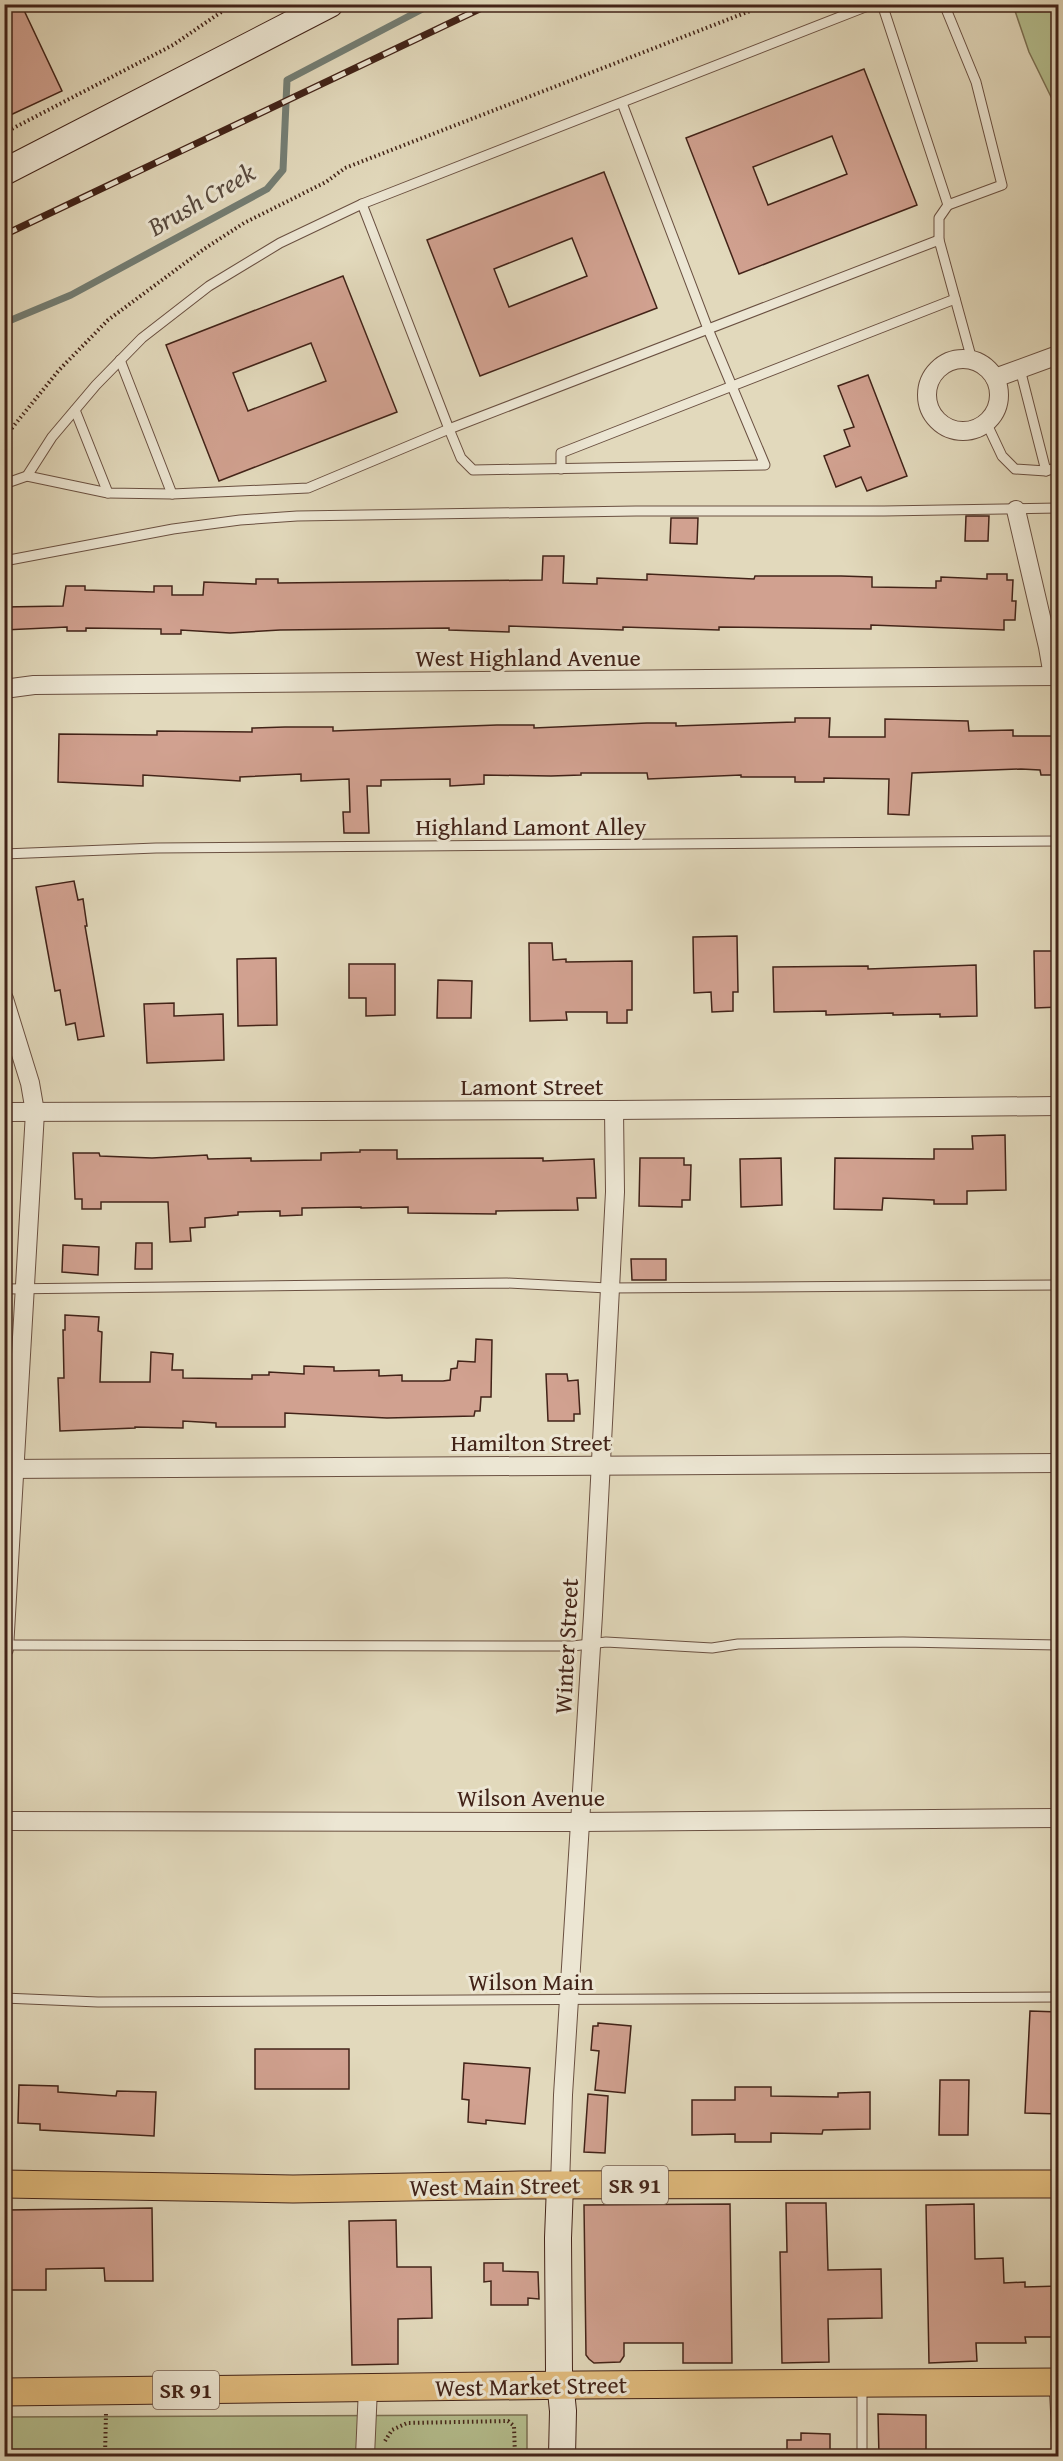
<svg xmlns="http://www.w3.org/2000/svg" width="1063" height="2461" font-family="'Gentium Book Plus',serif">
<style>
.green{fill:#b5bf8f;stroke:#7c7154;stroke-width:1.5}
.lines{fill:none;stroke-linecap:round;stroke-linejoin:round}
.stream{stroke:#747e74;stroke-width:7}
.building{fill:#d1a190;stroke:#422318;stroke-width:1.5;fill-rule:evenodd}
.lane-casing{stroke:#6a5041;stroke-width:11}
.street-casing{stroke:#6a5041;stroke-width:20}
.secondary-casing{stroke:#422318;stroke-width:28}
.primary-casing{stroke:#422318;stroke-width:29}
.path{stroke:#422318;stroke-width:4;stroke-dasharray:1.5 3;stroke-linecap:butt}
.lane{stroke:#ece6d3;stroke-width:9}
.street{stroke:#ece6d3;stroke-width:18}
.secondary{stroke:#ece6d3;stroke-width:26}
.primary{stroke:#e1bc7e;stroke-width:27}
.rail-casing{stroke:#422318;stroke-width:7}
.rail{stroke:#ece6d3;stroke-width:4.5;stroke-dasharray:14;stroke-linecap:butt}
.labels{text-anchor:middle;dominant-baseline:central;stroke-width:6;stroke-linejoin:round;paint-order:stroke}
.shield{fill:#ece6d3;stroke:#755e50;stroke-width:1.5}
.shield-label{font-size:22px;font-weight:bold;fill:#422318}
.street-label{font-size:24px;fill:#422318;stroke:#ece6d3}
.water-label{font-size:26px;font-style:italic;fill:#57493e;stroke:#ece6d3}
</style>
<rect width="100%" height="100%" fill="#e2d9bc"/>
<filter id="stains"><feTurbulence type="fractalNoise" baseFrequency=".00333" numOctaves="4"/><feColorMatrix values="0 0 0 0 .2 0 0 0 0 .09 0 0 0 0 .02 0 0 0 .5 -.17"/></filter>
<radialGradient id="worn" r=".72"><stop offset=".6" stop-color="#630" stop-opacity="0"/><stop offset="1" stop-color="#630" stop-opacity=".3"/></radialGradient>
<g class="green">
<path d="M1013,5h45v106l-29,-59z"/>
<path d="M527,2415v41h-522l-1,-39z"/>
</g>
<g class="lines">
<path class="stream" d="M4,323l67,-28 196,-106 16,-19 4,-90 145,-76"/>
</g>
<g class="building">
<path d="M4,4h17l41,87 -58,27z"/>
<path d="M864,69l53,136 -178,69 -53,-136zM832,136l15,38 -79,31 -15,-38z"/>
<path d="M604,172l53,136 -177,68 -53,-136zM572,238l15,38 -78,31 -15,-38z"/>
<path d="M343,276l54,136 -178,69 -53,-136zM311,343l15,38 -78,30 -15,-38z"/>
<path d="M868,375l39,101 -40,15 -6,-14 -25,10 -12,-31 26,-10 -6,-16 10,-3 -16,-41z"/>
<path d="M966,516h23l-1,25h-23z"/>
<path d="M671,518h27l-1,26 -27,-1z"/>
<path d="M543,556h21l-1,27 34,1v-6l50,2v-6l107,5 1,-3h86l31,1v10l64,1v-7h5v-4l46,2v-5h20v6h6l-1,21h4l-1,19h-11v10l-133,-5v4l-152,-2v3l-96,-3v3l-114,-4v6l-60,-2v-2l-169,2 -50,3 -49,-3v4h-20v-5l-75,-1v3h-19v-4l-63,3v-23l59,-1 3,-20h19v4l69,2v-6h18v9h31l1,-13 52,2v-5h22v4l264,-3z"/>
<path d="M795,718h35l-1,19h56v-18l83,2 1,10 44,-1v6h46v39h-18l-1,-5 -19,-1 -109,4 -3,42 -21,-1 1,-35 -65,-1v4h-29v-5h-54v-2l-93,4 -1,-6h-66v2l-30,1 -67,-1v9l-34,2v-7l-69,1v6h-14l2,47h-25l-1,-21h7l-1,-33 -48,2v-7l-61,3v4l-97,-6v11l-85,-4 1,-48 98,1v-4l95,1v-4l33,-1h48v4l164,-6h37v3l113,-5h29v3l119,-4z"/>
<path d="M74,881l4,19 5,-1 4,27h-2l19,110 -26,4 -3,-17 -9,2 -6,-35 -5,1 -19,-104z"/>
<path d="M737,936l1,56h-5v19l-21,1 -1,-20 -17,1 -1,-56z"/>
<path d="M529,943h23l1,17 13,-1v3l66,-1v49h-5v13h-20v-11h-41l1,8 -37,1z"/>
<path d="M1034,951h25v56l-24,1z"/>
<path d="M276,958l1,67 -39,1 -1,-67z"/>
<path d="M349,964h46v51l-29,1v-18h-17z"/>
<path d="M976,965l1,51 -37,1v-3l-47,1v-2l-67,2v-4l-52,1 -1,-45 95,-1v3z"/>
<path d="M438,980l34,1 -1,37h-34z"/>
<path d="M174,1003v13l49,-2 1,46 -77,3 -3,-59z"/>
<path d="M1005,1135l1,55 -39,1v13h-33v-4l-51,-2 -1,12 -48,-1 1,-51 99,1v-10h39l-1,-13z"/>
<path d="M360,1150h37v9l146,-1v3l51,-2 2,39h-19l1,12 -82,1v3l-88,-1v-6l-47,1v-1l-59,1v7l-22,1v-5l-42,1v3l-33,3v9l-15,1 1,13 -21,1 -2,-40h-67v7h-19v-10h-7l-2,-46h26l1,3 52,2 55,-3 1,4 43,-1v3l70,-1v-7l39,-1z"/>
<path d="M640,1158h44v7h7l-1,35h-8v7l-43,-1z"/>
<path d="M781,1158l1,47 -41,2 -1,-48z"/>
<path d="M136,1243h16v26h-17z"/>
<path d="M63,1245l36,2 -1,28 -36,-3z"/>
<path d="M631,1259h35v21h-34z"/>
<path d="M65,1315l34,2 -1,14 4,1 -2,50h50l1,-30 22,2 -1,16h11v8l69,1v-4h17v-3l35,2v-8l30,1v4l45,-1v6l23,-1v6h41l7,-1 1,-11 6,-1 1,-7 17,1 1,-23 16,1 -1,57h-10l-1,14h-5l-1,5 -87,2 -102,-5v14h-69v-4l-33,-2v7l-48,-1v1l-75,3 -2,-53h6l-1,-48h2z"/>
<path d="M546,1374h21l1,7 10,-1 2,34h-6v7h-26z"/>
<path d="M1030,2011l29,1v102l-34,-1z"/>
<path d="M598,2023l33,3 -6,67 -30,-3 4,-39 -8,-1 2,-24h5z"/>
<rect x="255" y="2049" width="94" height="40"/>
<path d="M464,2063l66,5 -5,56 -39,-4v4l-18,-2 1,-22 -7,-1z"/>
<path d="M940,2080h29l-1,55h-29z"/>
<path d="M19,2085l39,1v6l58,4 1,-5 39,1 -2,44 -114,-6v-6l-22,-1z"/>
<path d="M735,2087h36v9l67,1v-4l32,-1v37l-47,1 -1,4 -51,-1v9h-36v-8l-43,1v-35h43z"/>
<path d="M588,2094l20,2 -3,57 -21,-1z"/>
<path d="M786,2203h40l2,67 53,-1 1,49 -54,1 1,43 -47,1 -2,-111h7z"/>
<path d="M730,2204l2,159h-49v-20h-59v13l-4,6 -26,1 -5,-4 -3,-4 -2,-150z"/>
<path d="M974,2204l1,55 28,-1 1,25 21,-1v5l34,-1v51h-34l1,6h-50l1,18 -48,2 -3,-158z"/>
<path d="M152,2208l1,73h-48l-1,-13 -58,1v21h-38l-1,-80z"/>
<path d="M396,2220l1,47h34l1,51 -34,1v45l-46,1 -3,-144z"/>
<path d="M484,2263h19v8l35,1 1,27 -11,-1v7h-37v-24l-7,1z"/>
<path d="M878,2414l48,1v42h-47z"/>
<path d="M801,2433l29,1v23h-43v-17h14z"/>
</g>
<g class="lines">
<defs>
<g id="lane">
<path d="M882,4l66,201 -9,13v22l33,120"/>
<path d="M944,4l32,78 26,103 -54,20"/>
<path d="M362,204l87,225 12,29 12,12 292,-5 -57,-136 -86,-226"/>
<path d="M120,360l52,134"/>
<path d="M1020,369l26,102"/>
<path d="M75,410l33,83"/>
<path d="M986,422l16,34 13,13 31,2 12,-4"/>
<path d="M561,469v-16l394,-154"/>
<path d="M27,476l25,-39 44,-52 46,-47 67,-52 71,-43 82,-39 511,-200"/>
<path d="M4,484l23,-8 81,17 64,1 136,-6 141,-59 490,-189"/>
<path d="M4,561l169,-32 67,-9 57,-4 339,-5h248l174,-3"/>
<path d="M4,854l152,-6 902,-7"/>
<path d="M4,1289l503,-6 101,5 450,-3"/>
<path d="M4,1645l569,1 33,-4 106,6 26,-4 165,-2 155,3"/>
<path d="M4,1998l94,4 960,-5"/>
<path d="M1054,2384l4,72"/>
<path d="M862,2387v69"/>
</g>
<g id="street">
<circle cx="963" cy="395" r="36"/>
<path d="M995,378l63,-23"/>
<path d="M1016,510l32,137 5,29"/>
<path d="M4,689l30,-4 1024,-9"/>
<path d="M4,999l26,84 5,29 -31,537"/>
<path d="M4,1112l610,-2 444,-4"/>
<path d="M4,1469l1054,-6"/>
<path d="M4,1821l575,1 479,-4"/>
<path d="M560,2185l3,-90 30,-480 22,-423 -1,-82"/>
<path d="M365,2456l3,-68"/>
</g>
<g id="secondary">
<path d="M4,172l326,-168"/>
<path d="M560,2185l-2,53 1,133 4,40 -1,45"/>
</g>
<g id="primary">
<path d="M4,2184l289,5 227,-4 538,-1"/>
<path d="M4,2392l576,-7 478,-3"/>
</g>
</defs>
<use href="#lane" class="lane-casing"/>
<use href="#street" class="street-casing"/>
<use href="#secondary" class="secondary-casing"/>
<use href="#primary" class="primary-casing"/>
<g class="path">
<path d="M4,133l169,-88 60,-41"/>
<path d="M4,433l8,-5 47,-58 49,-50 96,-71 40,-26 82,-41 19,-14 423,-164"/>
<path d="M385,2441l7,-11 15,-7 101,-2 6,5 1,30"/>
<path d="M14,2451l4,5"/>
<path d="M105,2456l1,-43"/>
</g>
<use href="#lane" class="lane"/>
<use href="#street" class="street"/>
<use href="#secondary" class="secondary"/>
<use href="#primary" class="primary"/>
<defs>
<path id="rail" d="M4,235l486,-231"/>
</defs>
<use href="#rail" class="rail-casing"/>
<use href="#rail" class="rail"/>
</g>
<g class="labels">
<g class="shield">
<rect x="602" y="2166" width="66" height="38" rx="4.5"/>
<rect x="153" y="2371" width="66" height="38" rx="4.5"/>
</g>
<g class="shield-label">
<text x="635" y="2185">SR 91</text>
<text x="186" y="2390">SR 91</text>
</g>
<g class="street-label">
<text x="528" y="657">West Highland Avenue</text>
<text x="531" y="826">Highland Lamont Alley</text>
<text x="532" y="1086">Lamont Street</text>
<text x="531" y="1442">Hamilton Street</text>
<text transform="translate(566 1646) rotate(-87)">Winter Street</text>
<text x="531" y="1797">Wilson Avenue</text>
<text x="531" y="1981">Wilson Main</text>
<text transform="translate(495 2186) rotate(-1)">West Main Street</text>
<text transform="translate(531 2386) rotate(-1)">West Market Street</text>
</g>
<g class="water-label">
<text transform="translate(201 199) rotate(-30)">Brush Creek</text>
</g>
</g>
<rect width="1063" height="2461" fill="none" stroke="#e2d9bc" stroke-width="24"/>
<rect x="6" y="6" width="1051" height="2449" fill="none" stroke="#422318" stroke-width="3"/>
<rect x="12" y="12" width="1039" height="2437" fill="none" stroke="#422318" stroke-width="1.5"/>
<rect width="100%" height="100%" filter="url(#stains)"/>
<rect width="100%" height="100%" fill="url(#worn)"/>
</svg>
